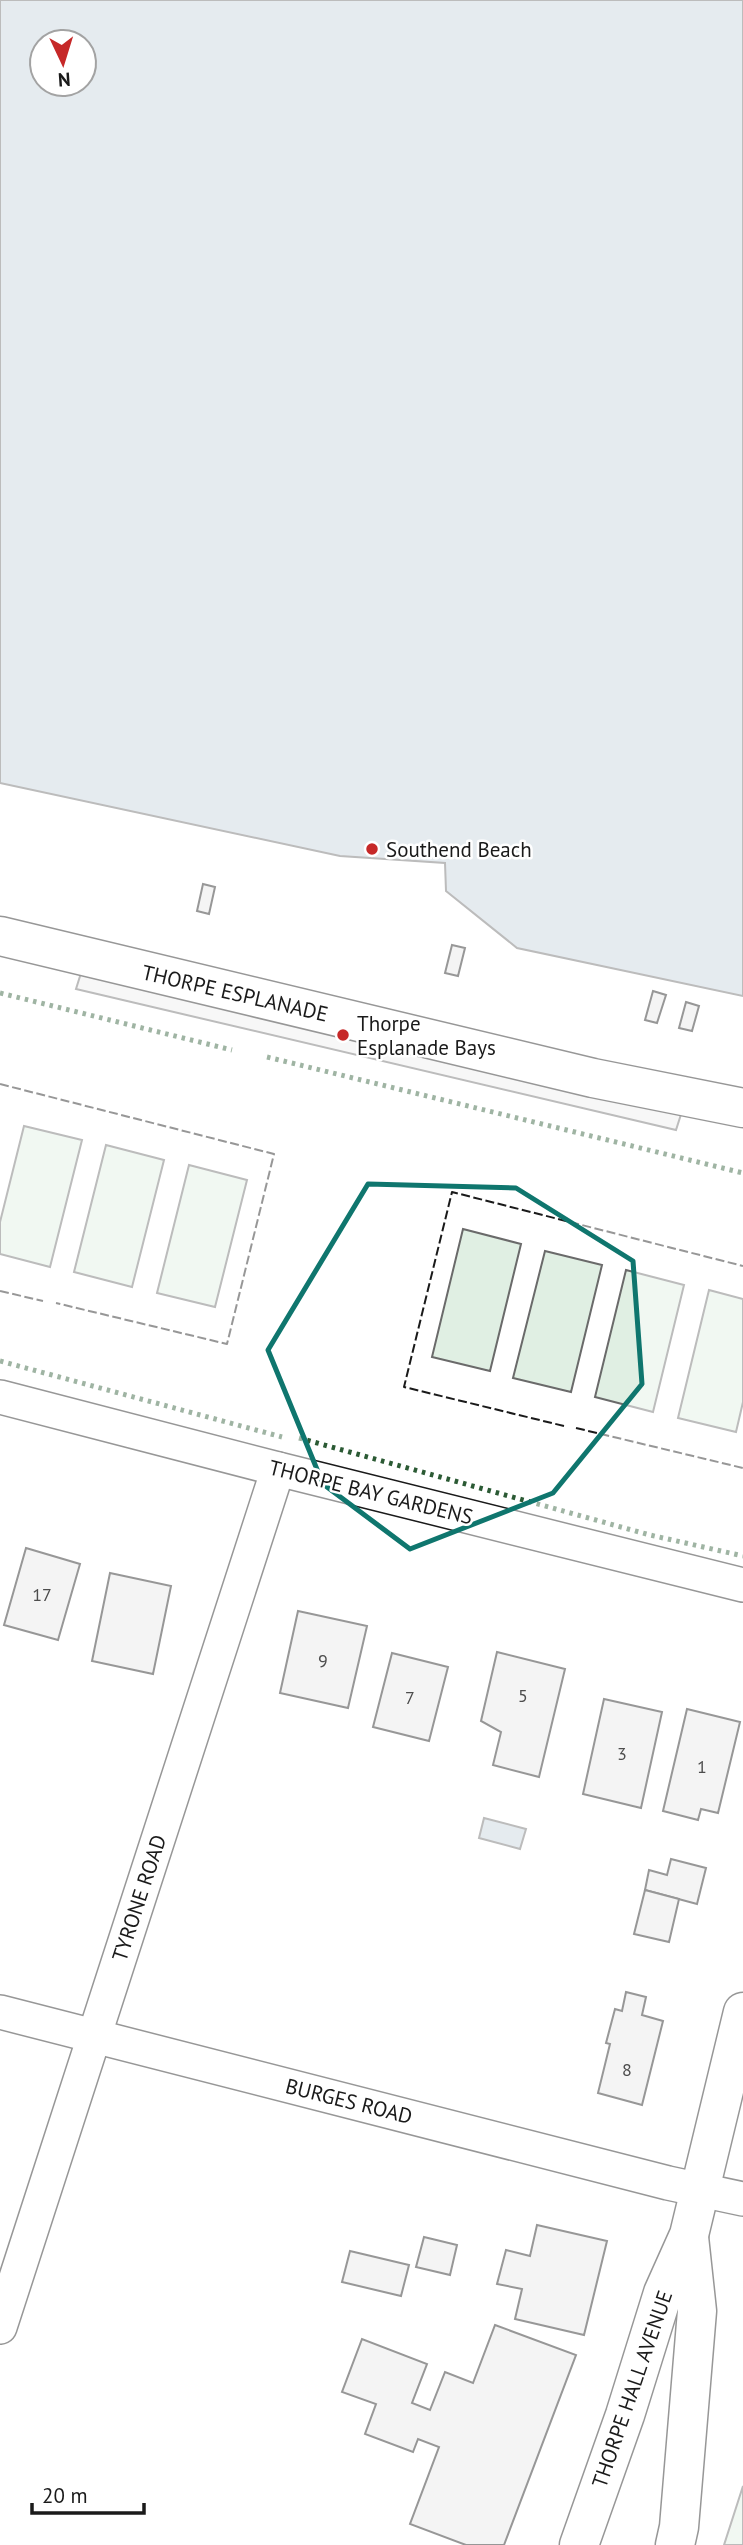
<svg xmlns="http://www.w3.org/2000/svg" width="743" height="2545" font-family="'PT Sans',sans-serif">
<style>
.green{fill:#e0efe3;stroke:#6a6a6a;stroke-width:2}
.parking{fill:#ededed;stroke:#6a6a6a;stroke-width:2}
.water{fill:#c6d2dc;stroke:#6a6a6a;stroke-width:2;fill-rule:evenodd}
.building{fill:#e6e6e6;stroke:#1a1a1a;stroke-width:2}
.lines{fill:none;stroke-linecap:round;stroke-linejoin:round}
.street-casing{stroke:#1a1a1a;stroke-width:36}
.secondary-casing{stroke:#1a1a1a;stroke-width:41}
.street{stroke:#fff;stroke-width:33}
.secondary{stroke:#fff;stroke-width:38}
.hedge{stroke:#2b5a34;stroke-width:5;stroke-dasharray:3.5 5;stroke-linecap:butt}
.fence{stroke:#1a1a1a;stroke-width:2;stroke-dasharray:9 3.5;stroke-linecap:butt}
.marked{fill:none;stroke:#0f766e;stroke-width:5;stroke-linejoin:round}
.poi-dot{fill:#c62828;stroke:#fff;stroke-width:2.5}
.labels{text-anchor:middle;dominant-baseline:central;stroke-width:5;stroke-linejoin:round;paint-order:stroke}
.number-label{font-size:18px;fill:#4d4d4d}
.poi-label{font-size:21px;fill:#1a1a1a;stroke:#fff;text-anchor:start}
.street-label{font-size:21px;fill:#1a1a1a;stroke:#fff}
</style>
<rect width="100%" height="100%" fill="#fff"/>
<g class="green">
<path d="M24,1126l58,14 -32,127 -50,-13v-32z"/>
<path d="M106,1145l58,15 -32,127 -58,-15z"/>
<path d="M189,1165l58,15 -32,127 -58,-14z"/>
<path d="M463,1229l58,15 -31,127 -58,-14z"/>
<path d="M545,1251l57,14 -31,127 -58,-14z"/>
<path d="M626,1270l58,15 -31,127 -58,-15z"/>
<path d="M709,1290l34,9v103l-7,30 -58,-14z"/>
<path d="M743,2486v59h-19z"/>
</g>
<path class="parking" d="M86,957l597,151 -7,22 -600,-141z"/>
<g class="water">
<path d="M0,0h743v996l-226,-48 -71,-57 -1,-28 -105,-7 -340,-73zM84,42v42h-42v-42z"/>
<path d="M484,1818l42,11 -6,20 -41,-11z"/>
</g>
<g class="building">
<path d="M203,884l12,3 -6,27 -12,-3z"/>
<path d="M452,945l13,3 -7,28 -13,-3z"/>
<path d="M653,991l13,4 -9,28 -12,-3z"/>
<path d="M686,1002l13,4 -7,25 -13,-3z"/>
<path d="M26,1548l54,16 -22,76 -54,-15z"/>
<path d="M110,1573l61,13 -18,88 -61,-13z"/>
<path d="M298,1611l69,15 -19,82 -68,-15z"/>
<path d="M497,1652l68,17 -26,108 -46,-12 8,-33 -20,-11z"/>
<path d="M392,1653l56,14 -19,74 -56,-14z"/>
<path d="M604,1699l58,13 -21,96 -58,-14z"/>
<path d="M687,1709l53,13 -22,91 -17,-4 -3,11 -35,-9z"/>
<path d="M671,1859l35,9 -9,36 -52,-14 4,-20 18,5z"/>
<path d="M645,1890l34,9 -10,43 -35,-8z"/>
<path d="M626,1992l20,5 -4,18 21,6 -21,84 -44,-12 12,-49 -4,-1 9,-34 7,2z"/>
<path d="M537,2225l70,16 -23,94 -69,-16 7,-30 -25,-5 9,-34 24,6z"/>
<path d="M424,2237l33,8 -7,30 -34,-8z"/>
<path d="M350,2251l59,14 -8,31 -59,-14z"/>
<path d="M495,2325l81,30 -72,190h-38l-56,-21 29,-77 -21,-8 -5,13 -48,-18 11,-30 -34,-12 20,-53 65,25 -15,39 18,7 15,-38 28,11z"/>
</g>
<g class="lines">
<defs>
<g id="street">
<path d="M0,1397l278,72 465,116"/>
<path d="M0,2012l668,171 75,16"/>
<path d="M0,2327l278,-858"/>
</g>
<g id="secondary">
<path d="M0,936l593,142 150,30"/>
<path d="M579,2545l46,-130 38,-122 26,-58 54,-223"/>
<path d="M675,2545l4,-18 18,-216 -8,-74"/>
</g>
</defs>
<use href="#street" class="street-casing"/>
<use href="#secondary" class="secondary-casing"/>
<use href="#street" class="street"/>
<use href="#secondary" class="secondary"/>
<g class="hedge">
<path d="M0,993l232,57"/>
<path d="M267,1057l476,116"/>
<path d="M0,1361l282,76"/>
<path d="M299,1438l351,97 93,21"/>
</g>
<g class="fence">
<path d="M0,1084l274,70 -47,190 -171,-41"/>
<path d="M0,1291l43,10"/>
<path d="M564,1426l-160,-39 48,-195 291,74"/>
<path d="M576,1428l167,40"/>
</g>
</g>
<path d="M0 0H743V2545H0ZM368,1184l148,4 117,73 9,123 -89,109 -143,56 -87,-65 -55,-134z" fill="#fff" fill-opacity=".55" fill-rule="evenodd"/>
<path class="marked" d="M368,1184l148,4 117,73 9,123 -89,109 -143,56 -87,-65 -55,-134z"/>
<g class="poi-dot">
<circle cx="372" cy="849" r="7"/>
<circle cx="343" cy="1035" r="7"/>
</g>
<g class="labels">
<g class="number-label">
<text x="42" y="1594">17</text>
<text x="323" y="1660">9</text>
<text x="523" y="1695">5</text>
<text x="410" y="1697">7</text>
<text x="622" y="1753">3</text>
<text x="702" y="1766">1</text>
<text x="627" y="2069">8</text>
</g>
<g class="poi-label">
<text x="386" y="849">Southend Beach</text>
<text x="357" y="1023">Thorpe<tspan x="357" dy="24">Esplanade Bays</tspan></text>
</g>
<g class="street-label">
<text transform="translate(235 993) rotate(13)">THORPE ESPLANADE</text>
<text transform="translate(371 1492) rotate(14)">THORPE BAY GARDENS</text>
<text transform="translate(139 1898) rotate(-72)">TYRONE ROAD</text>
<text transform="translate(349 2101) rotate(14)">BURGES ROAD</text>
<text transform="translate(632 2389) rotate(-71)">THORPE HALL AVENUE</text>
</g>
</g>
<g transform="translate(63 63) rotate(176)"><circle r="33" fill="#ffffff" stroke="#a3a3a3" stroke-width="2"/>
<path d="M0-5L12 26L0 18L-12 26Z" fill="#c62828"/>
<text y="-10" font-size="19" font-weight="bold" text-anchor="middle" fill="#1a1a1a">N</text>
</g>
<path d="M32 2503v10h112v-10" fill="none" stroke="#1a1a1a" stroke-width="3.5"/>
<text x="42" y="2503" font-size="21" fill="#1a1a1a" stroke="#ffffff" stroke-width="5" paint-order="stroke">20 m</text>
</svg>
